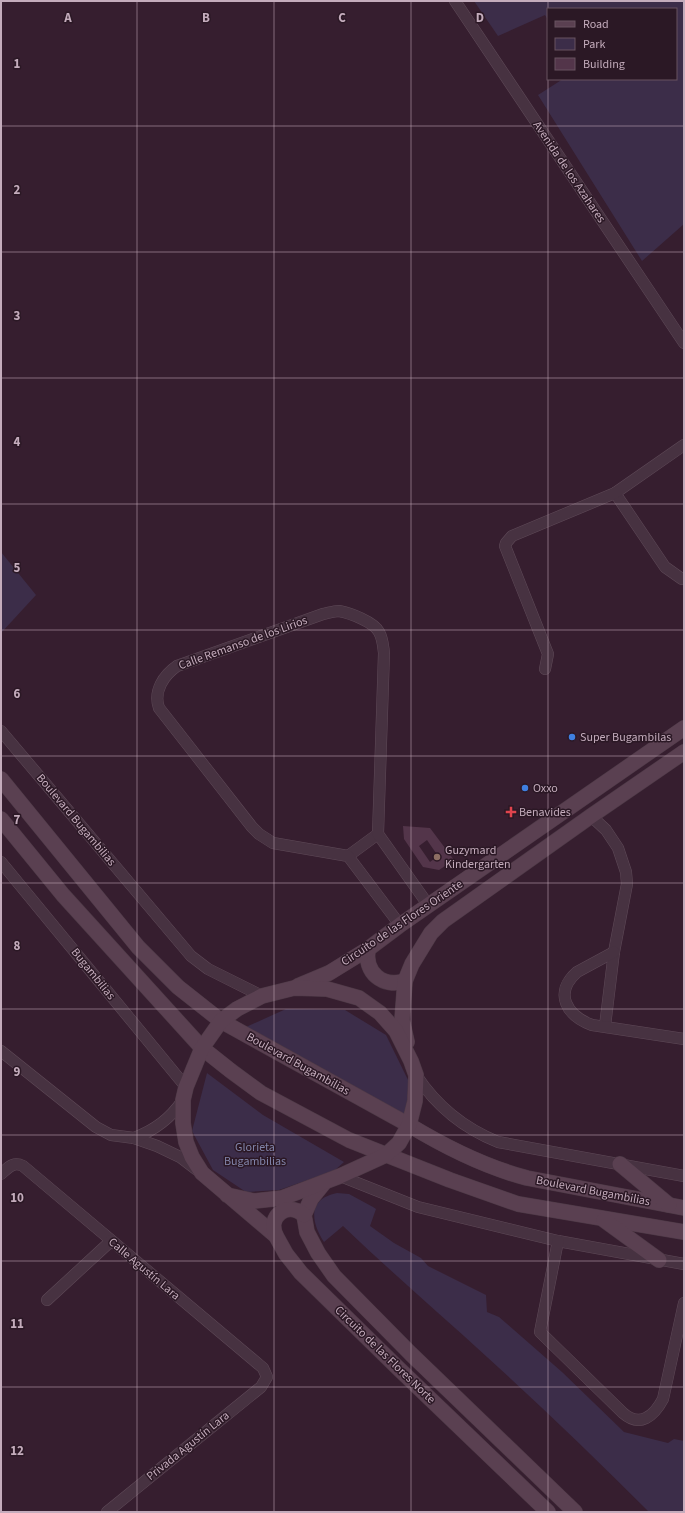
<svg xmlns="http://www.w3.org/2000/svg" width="685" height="1513" font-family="'Source Sans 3',sans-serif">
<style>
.green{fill:#3c2d49}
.building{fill:#53354a;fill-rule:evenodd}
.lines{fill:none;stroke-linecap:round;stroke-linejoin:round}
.street-casing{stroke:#5f4a58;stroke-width:12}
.secondary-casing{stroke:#4d3946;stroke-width:16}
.street{stroke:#473241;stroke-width:11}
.secondary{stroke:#5a4051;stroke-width:15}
.grid{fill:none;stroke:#c4acbc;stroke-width:1;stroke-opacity:0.55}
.shop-dot{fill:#3f7fe0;stroke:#2b1825;stroke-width:1.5}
.health-dot{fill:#e0444e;stroke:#2b1825;stroke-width:1.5}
.education-dot{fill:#8d6e63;stroke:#2b1825;stroke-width:1.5}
.labels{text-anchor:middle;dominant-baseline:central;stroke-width:3;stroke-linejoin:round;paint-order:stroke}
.street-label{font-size:12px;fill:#c4acbc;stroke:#2b1825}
.poi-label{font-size:12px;fill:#c4acbc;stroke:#2b1825;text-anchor:start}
.park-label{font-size:12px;fill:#8285aa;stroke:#2b1825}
.grid-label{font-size:13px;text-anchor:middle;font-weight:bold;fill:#c4acbc;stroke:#2b1825;stroke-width:3;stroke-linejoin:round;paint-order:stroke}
</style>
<rect width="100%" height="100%" fill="#361e2f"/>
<g class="green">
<path d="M474,1h210v223l-42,37 -104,-166 25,-16h113v-70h-128v11l-3,-5 -47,21z"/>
<path d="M1,552l35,43 -35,38z"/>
<path d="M286,1009l59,1 41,25 24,49 -5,33 -159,-90z"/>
<path d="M207,1073l56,42 81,47 -10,9 -55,19 -33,2 -33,-22 -21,-39z"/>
<path d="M337,1193l12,1 24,13 3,2 -6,17 24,17 27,15 7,8 58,29 1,17 12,5 63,55 62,60 44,11 6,-4 10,2v71h-35c-53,-53 -107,-105 -162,-155 -48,-44 -97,-86 -144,-131l-19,16c-13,-20 -17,-43 13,-49z"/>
</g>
<path class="building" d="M403,826l27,2 24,32 -15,10 -16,-3 -19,-28zM427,840l11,16 -8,6 -11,-16z"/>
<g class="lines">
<defs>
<g id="street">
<path d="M455,1l229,342"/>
<path d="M615,493l50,74 17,12"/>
<path d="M545,669l3,-15 -43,-108 1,-3 6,-7 103,-43 69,-48"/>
<path d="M1,731l190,225 17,13 54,27"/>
<path d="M591,816l15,14 12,18 8,24 1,12 -13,68 -9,74"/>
<path d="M348,856l30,-22"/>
<path d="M1,862l185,225"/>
<path d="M400,925l-52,-69 -75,-13 -14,-9 -7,-7 -93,-119c-6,-17 5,-33 18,-42l146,-52c5,-1 11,-3 16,-3 11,2 35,11 40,21 4,7 4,14 5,21l-6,181 51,72"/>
<path d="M614,952l-37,20c-24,21 -10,44 15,53l92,14"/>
<path d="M1,1051l95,76 15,8 23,3 23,8 23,11 17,13"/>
<path d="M416,1075c21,32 47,53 82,67l186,34"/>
<path d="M134,1138c21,-8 36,-19 49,-38"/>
<path d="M1,1174c7,-6 12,-13 22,-8l240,202 4,9 -6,10 -154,125"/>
<path d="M340,1176l78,31 140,34 126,23"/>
<path d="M558,1241l-18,91 83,81c17,15 31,3 40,-14l21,-96"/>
<path d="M47,1300l64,-59"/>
</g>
<g id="secondary">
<path d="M1,779l137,168 40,40 43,34 188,104c38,23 76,42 118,53l157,30"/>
<path d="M1,819l62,76 139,153 29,23 30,22 88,47 101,40 68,24 166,28"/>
<path d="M368,949c-4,24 15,39 37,32"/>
<path d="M298,986l31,-13 39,-24 32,-24 284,-197"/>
<path d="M407,1042l-5,-22 3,-39 7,-17 11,-18 8,-13 12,-12 148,-105 93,-64"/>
<path d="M620,1164l49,41"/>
<path d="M324,1183l-13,16 -7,16 3,17 11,21 16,23 77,78 164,158"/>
<path d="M227,1195l27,6 28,-3 58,-22 46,-21 13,-12 10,-18 6,-24 1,-26 -5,-14 -15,-30 -16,-18 -21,-15 -32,-9 -33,-1 -32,8 -25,13 -16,12 -19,27 -16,39 -3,13v23l3,19 6,15 10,16 74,63 10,18 15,19 97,95 150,144"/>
<path d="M604,1220l55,40"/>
<path d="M276,1236c-9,-20 11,-35 28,-21"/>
</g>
</defs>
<use href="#street" class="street-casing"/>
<use href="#secondary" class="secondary-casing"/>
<use href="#street" class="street"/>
<use href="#secondary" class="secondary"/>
</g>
<path class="grid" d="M137,1v1511M274,1v1511M411,1v1511M548,1v8M548,9v70M548,79v1433M1,126h683M1,252h683M1,378h683M1,504h683M1,630h683M1,756h683M1,883h683M1,1009h683M1,1135h683M1,1261h683M1,1387h683"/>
<g class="shop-dot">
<circle cx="572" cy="737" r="4"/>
<circle cx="525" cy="788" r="4"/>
</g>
<path class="health-dot" d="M509 806h4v4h4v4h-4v4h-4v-4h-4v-4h4z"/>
<circle class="education-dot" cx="437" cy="857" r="4"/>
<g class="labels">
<g class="street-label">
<text transform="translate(569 172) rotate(56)">Avenida de los Azahares</text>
<text transform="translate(243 643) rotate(-20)">Calle Remanso de los Lirios</text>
<text transform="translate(76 820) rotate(50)">Boulevard Bugambilias</text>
<text transform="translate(402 923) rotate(-34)">Circuito de las Flores Oriente</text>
<text transform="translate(93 974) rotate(51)">Bugambilias</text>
<text transform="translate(298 1064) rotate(29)">Boulevard Bugambilias</text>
<text transform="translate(593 1191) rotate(11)">Boulevard Bugambilias</text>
<text transform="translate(144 1269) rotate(40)">Calle Agustín Lara</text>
<text transform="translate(385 1355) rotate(44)">Circuito de las Flores Norte</text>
<text transform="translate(188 1446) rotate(-39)">Privada Agustín Lara</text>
</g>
<g class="poi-label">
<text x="580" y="737">Super Bugambilas</text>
<text x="533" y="788">Oxxo</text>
<text x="519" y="812">Benavides</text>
<text x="445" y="850">Guzymard<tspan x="445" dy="14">Kindergarten</tspan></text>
</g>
<g class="park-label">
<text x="255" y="1147">Glorieta<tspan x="255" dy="14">Bugambilias</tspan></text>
</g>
</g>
<g class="grid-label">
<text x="68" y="22">A</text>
<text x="206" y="22">B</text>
<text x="342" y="22">C</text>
<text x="480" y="22">D</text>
<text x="17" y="68">1</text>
<text x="17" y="194">2</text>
<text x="17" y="320">3</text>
<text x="17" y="446">4</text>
<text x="17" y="572">5</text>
<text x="17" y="698">6</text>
<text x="17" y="824">7</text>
<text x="17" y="950">8</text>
<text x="17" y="1076">9</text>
<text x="17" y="1202">10</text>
<text x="17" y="1328">11</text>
<text x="17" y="1455">12</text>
</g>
<rect width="685" height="1513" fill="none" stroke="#c4acbc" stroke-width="4"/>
<rect x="547" y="8" width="130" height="72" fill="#2b1825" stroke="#685361"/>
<rect x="555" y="21" width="20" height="6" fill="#5a4051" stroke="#685361"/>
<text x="583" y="28" font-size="12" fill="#c4acbc">Road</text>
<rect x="555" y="38" width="20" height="12" fill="#3c2d49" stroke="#685361"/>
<text x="583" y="48" font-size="12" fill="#c4acbc">Park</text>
<rect x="555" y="58" width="20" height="12" fill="#53354a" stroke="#685361"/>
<text x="583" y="68" font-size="12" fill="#c4acbc">Building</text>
</svg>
